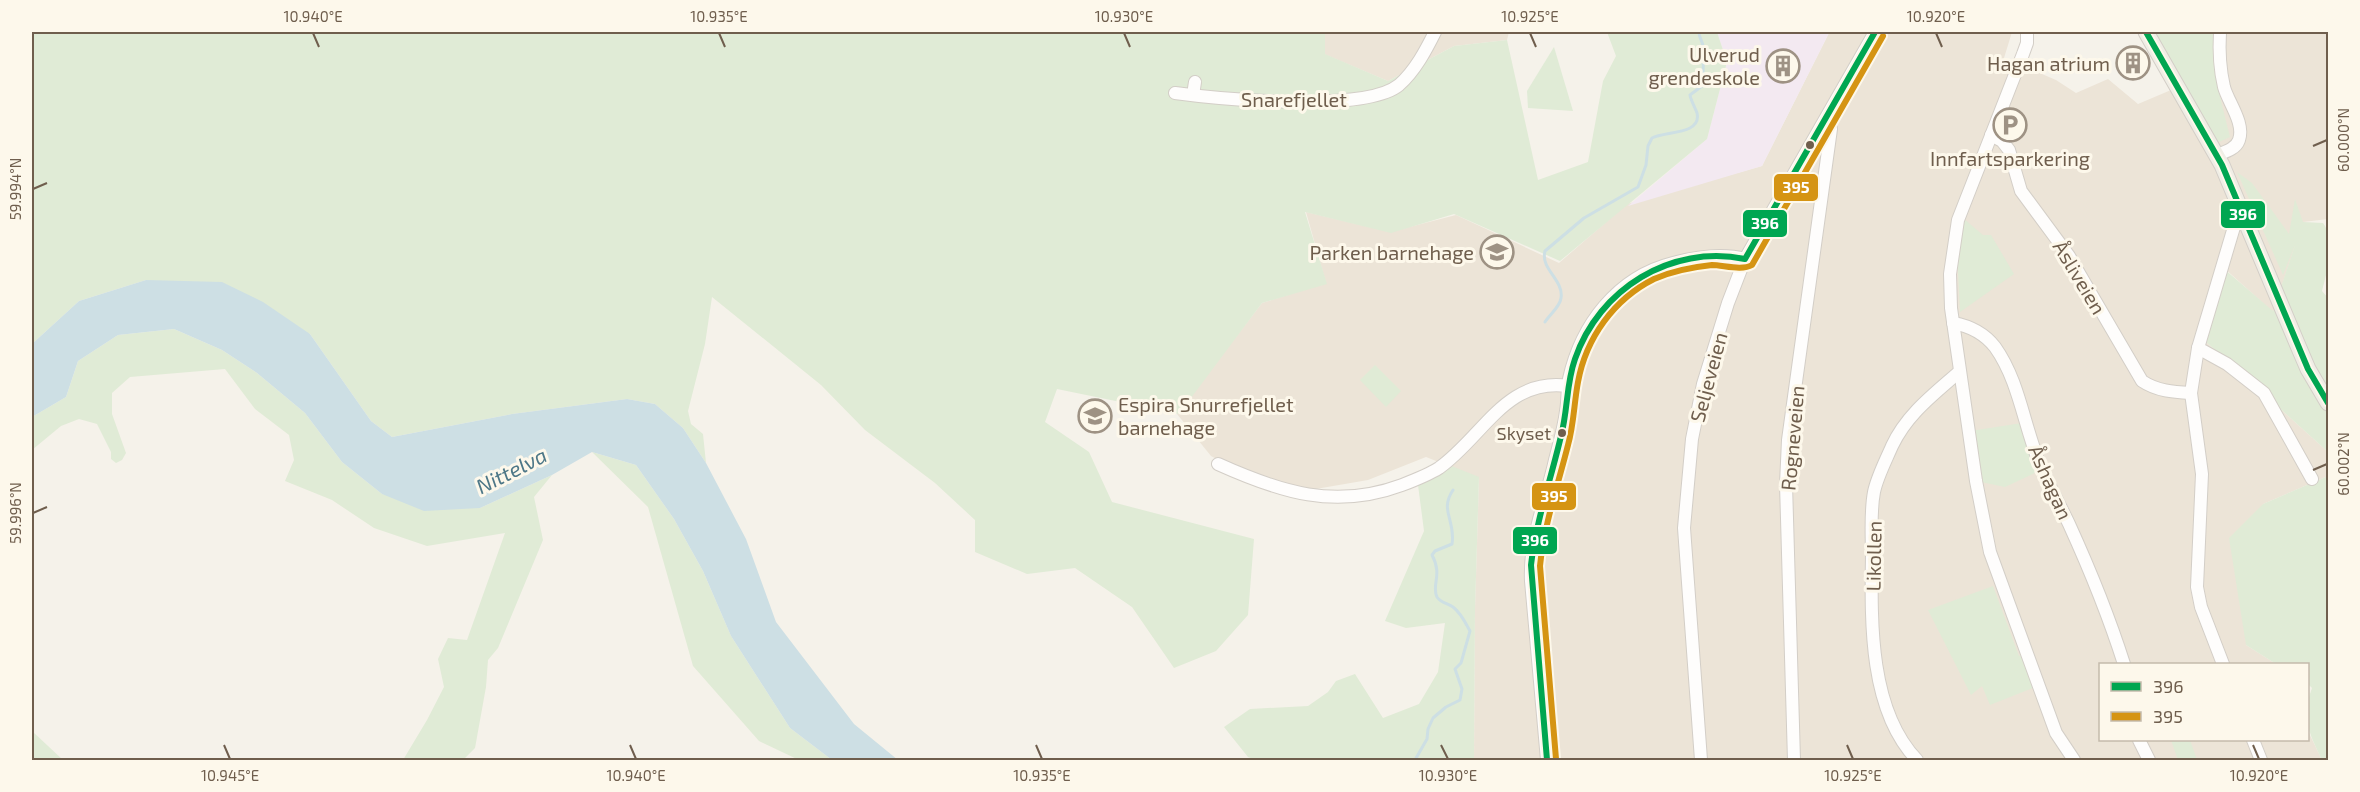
<svg xmlns="http://www.w3.org/2000/svg" width="2360" height="792" font-family="'Exo 2',sans-serif">
<style>
.residential{fill:#ece4d7}
.education{fill:#f3e9f1}
.green{fill:#e0ebd6}
.water{fill:#cddfe4}
.lines{fill:none;stroke-linecap:round;stroke-linejoin:round}
.stream{stroke:#cddfe4;stroke-width:3}
.minor-casing{stroke:#d3cec7;stroke-width:14}
.major-casing{stroke:#d3cec7;stroke-width:17}
.minor{stroke:#fefdfc;stroke-width:12}
.major{stroke:#f0eee6;stroke-width:15}
.bus-1-casing{stroke:#fdf8eb;stroke-width:10}
.bus-2-casing{stroke:#fdf8eb;stroke-width:10}
.bus-1{stroke:#00a651;stroke-width:6}
.bus-2{stroke:#d59413;stroke-width:6}
.ticks{fill:none;stroke:#6f5e4d;stroke-width:2}
.bus-dot{fill:#6f5e4d;stroke:#fdf8eb;stroke-width:2}
.labels{text-anchor:middle;dominant-baseline:central;stroke-width:6;stroke-linejoin:round;paint-order:stroke}
.bus-label{font-size:18px;fill:#6f5e4d;stroke:#fdf8eb;text-anchor:end}
.poi-label{font-size:20px;fill:#6f5e4d;stroke:#fdf8eb;text-anchor:end}
.street-label{font-size:20px;fill:#6f5e4d;stroke:#fdf8eb}
.water-label{font-size:21px;font-style:italic;fill:#4d7787;stroke:#fdf8eb}
.line-badge{stroke:#fdf8eb;stroke-width:2}
.badge-label{font-size:16px;text-anchor:middle;font-weight:bold;fill:#fff}
.neatline{fill:none;stroke:#6f5e4d;stroke-width:2}
.ticks-label{font-size:15px;text-anchor:middle;fill:#6f5e4d}
</style>
<rect width="100%" height="100%" fill="#f5f2ea"/>
<g class="residential">
<path d="M1325,32h184l-2,8 -53,6 -66,35 -64,-27z"/>
<path d="M1827,32h185l-8,26 52,22 20,13 32,-14 30,25 59,-25 -20,-47h151v187l-25,3 -30,90 -49,-44 -20,72 124,112v24l-65,28 -17,141 30,19h-176v76h208v-9l14,29h-848l1,-151 4,-131 -53,-21 -58,23 -58,10 -48,-6 -51,-28 -34,-42 85,-111 64,-20 -20,-71 84,20 66,-17 103,48 68,-59 135,-38 67,-133z"/>
</g>
<path class="education" d="M1717,32l112,1 -67,133 -134,40 79,-67 20,-77z"/>
<g class="green">
<path d="M32,32h1293v22l63,27 66,-35 53,-6 31,140 50,-18 15,-81 13,-25 -9,-24h110l10,30 -20,77 -147,122 -106,-47 -63,19 -86,-21 22,72 -65,19 -83,111 -122,-25 -12,33 44,30 23,50 142,37 -6,76 -32,36 -42,17 -42,-61 -57,-39 -48,6 -52,-22v-32l-40,-37 -70,-53 -44,-45 -109,-88 -7,47 -17,67 3,13 12,10 3,29 -23,-35 -28,-24 -28,-5 -115,15 -120,23 -21,-16 -61,-87 -164,-54 -67,21 -47,43z"/>
<path d="M2156,32h58c-4,34 8,71 16,105l-13,6 -56,-97z"/>
<path d="M1554,47l19,64 -45,-3 -1,-17z"/>
<path d="M2237,172l15,11 37,51 6,-35 8,23 20,1c13,17 4,49 -1,68l6,7v154l-124,-112 19,-72 50,43 22,-66 -12,30z"/>
<path d="M1964,219l19,16h8l23,39 -54,38 -3,-61z"/>
<path d="M174,329l48,21 35,23 48,40 37,49 40,32 98,14 72,-33 -18,22 9,43 -45,108 -10,12 -2,27 -11,61 -12,12h-60l24,-40 17,-33 -6,-28 10,-21 19,2 38,-107 -78,13 -53,-18 -42,-28 -47,-19 9,-21 -5,-25 -34,-26 -30,-40 -95,8 -18,16v21l14,39 -4,7 -6,3 -5,-4v-7l-14,-28 -18,-5 -18,7 -29,24v-33l34,-20 12,-36 40,-26z"/>
<path d="M1375,365l26,26 -15,16 -26,-27z"/>
<path d="M2022,423l15,49 -32,15 -29,-6 -6,-50z"/>
<path d="M592,452l44,13 38,54 29,52 28,65 59,92 42,32h-33l-40,-19 -66,-75 -45,-159z"/>
<path d="M1439,461l40,16 -4,132 -1,151h-218l-8,-3 -24,-30 26,-18 58,-3 20,-14 8,-11 19,-7 28,44 36,-14 19,-32 7,-49 -39,5 -21,-7 39,-90 -6,-46z"/>
<path d="M2328,476v284h-6c-13,-27 -21,-42 -10,-72l-4,-4v-20h-32l-30,-19 -17,-107 34,-34z"/>
<path d="M1993,586l26,70 4,-1 12,32 -45,18 -8,-19 -11,9 -43,-85z"/>
<path d="M32,731l31,29h-31z"/>
<path d="M2171,740h19l7,20h-19z"/>
</g>
<path class="water" d="M146,280l76,2 41,20 47,32 61,87 21,16 120,-23 115,-15 28,5 28,24 23,35 40,76 30,83 78,102 44,36h-66l-42,-32 -59,-92 -28,-65 -29,-52 -38,-54 -44,-13 -40,23 -72,33 -56,3 -42,-17 -40,-32 -37,-49 -48,-40 -35,-23 -48,-21 -56,6 -40,26 -12,36 -34,20v-73l47,-43z"/>
<g class="lines">
<g class="stream">
<path d="M1545,322c5,-8 15,-15 16,-24 3,-18 -21,-29 -16,-47l39,-33 54,-31 8,-22 2,-19 4,-8c13,-7 50,-3 45,-25 -2,-6 -6,-12 -7,-18l12,-9c1,-4 2,-36 1,-40 -1,-6 -4,-8 -4,-14"/>
<path d="M1415,760l12,-21 1,-10 5,-11 13,-11 14,-7 2,-11 -7,-20 6,-6 9,-32c-5,-9 -9,-18 -17,-24 -6,-4 -12,-4 -16,-10 -6,-11 6,-22 -5,-42l3,-4 17,-7c4,-24 -13,-33 1,-54"/>
</g>
<defs>
<g id="minor">
<path d="M2027,32v11l-4,11 -65,166 -8,54 1,34 25,173 14,71 66,181 18,27"/>
<path d="M1175,93c44,6 190,20 224,-8 16,-14 27,-35 36,-53"/>
<path d="M1193,95l2,-13"/>
<path d="M1991,135l11,6 7,9 12,41 48,65 73,125c15,10 31,11 49,12"/>
<path d="M2217,155c8,-3 19,-6 22,-15 6,-17 -11,-38 -15,-53 -4,-17 -5,-38 -4,-55"/>
<path d="M1953,323c17,3 31,10 42,24 25,35 29,81 46,120 8,19 19,38 28,57 21,46 40,93 55,140"/>
<path d="M2198,348l29,16 37,29 48,86"/>
<path d="M1218,464c62,28 117,46 184,21 13,-5 26,-10 37,-17 44,-31 67,-91 129,-82"/>
<path d="M2223,664l-22,-57 -4,-20 5,-113 -11,-81 7,-45 36,-121"/>
<path d="M2139,740l10,20"/>
<path d="M2253,740l8,20"/>
<path d="M1547,760l-16,-179c-2,-43 15,-80 24,-121 4,-16 9,-32 11,-49 2,-11 1,-21 3,-32 12,-54 48,-102 104,-116 23,-6 49,-10 72,-4"/>
<path d="M1701,760l-17,-232 8,-89 11,-55 25,-81 17,-44 130,-227"/>
<path d="M1794,760l-8,-276 2,-44 43,-311 -4,-11"/>
<path d="M1917,760c-48,-50 -46,-138 -45,-204 0,-20 -2,-43 2,-64 3,-15 12,-32 18,-46 15,-32 42,-52 67,-74"/>
</g>
<path id="major" d="M2146,32l76,133 77,183 9,21 20,34"/>
</defs>
<use href="#minor" class="minor-casing"/>
<use href="#major" class="major-casing"/>
<use href="#minor" class="minor"/>
<use href="#major" class="major"/>
<defs>
<g id="bus-1">
<path d="M2146,32l76,133 86,204 20,34"/>
<path d="M1547,760l-16,-195c5,-44 20,-86 30,-129 7,-26 5,-52 14,-77 24,-70 96,-115 170,-100l130,-227"/>
</g>
<path id="bus-2" d="M1556,759l-16,-193c4,-41 18,-81 28,-121 6,-21 6,-42 10,-63 8,-44 36,-83 76,-103 18,-8 39,-12 58,-14 11,0 30,6 40,0l131,-229"/>
</defs>
<use href="#bus-1" class="bus-1-casing"/>
<use href="#bus-2" class="bus-2-casing"/>
<use href="#bus-1" class="bus-1"/>
<use href="#bus-2" class="bus-2"/>
</g>
<path class="ticks" d="M313,33l6,14M719,33l6,14M1124,33l6,14M1530,33l6,14M1936,33l6,14M2313,146l14,-6M33,189l14,-6M2313,470l14,-6M33,513l14,-6M224,745l6,14M630,745l6,14M1036,745l6,14M1441,745l7,14M1847,745l6,14M2253,745l6,14"/>
<defs>
<symbol id="building-ring" viewBox="-11 -11 22 22"><circle r="9.5" fill="#fdf8eb" stroke="#9e9284" stroke-width="1.5"/><path d="M-4-6H4V6H1V3H-1V6H-4ZM-2.5-4.3h1.7v1.8h-1.7ZM.8-4.3h1.7v1.8H.8ZM-2.5-1h1.7V.8h-1.7ZM.8-1h1.7V.8H.8Z" fill="#9e9284"/></symbol>
<symbol id="parking-ring" viewBox="-11 -11 22 22"><circle r="9.5" fill="#fdf8eb" stroke="#9e9284" stroke-width="1.5"/><path d="M-3.5-5.5H1a3.5 3.5 0 0 1 0 7H-1V5.5H-3.5ZM-1-3.4V-.6H.8a1.4 1.4 0 0 0 0-2.8Z" fill="#9e9284"/></symbol>
<symbol id="school-ring" viewBox="-11 -11 22 22"><circle r="9.5" fill="#fdf8eb" stroke="#9e9284" stroke-width="1.5"/><path d="M0-5L7-2L0 1L-7-2ZM-4 1L0 2.5L4 1V4Q0 6-4 4Z" fill="#9e9284"/></symbol>
</defs>
<g fill-rule="evenodd">
<use href="#building-ring" x="2114" y="44" width="38" height="38"/>
<use href="#building-ring" x="1764" y="47" width="38" height="38"/>
<use href="#parking-ring" x="1991" y="106" width="38" height="38"/>
<use href="#school-ring" x="1478" y="233" width="38" height="38"/>
<use href="#school-ring" x="1076" y="397" width="38" height="38"/>
</g>
<g class="bus-dot">
<circle cx="1810" cy="145" r="5"/>
<circle cx="1562" cy="433" r="5"/>
</g>
<g class="labels">
<g class="bus-label">
<text x="1551" y="433">Skyset</text>
</g>
<g class="poi-label">
<text x="1760" y="54">Ulverud<tspan x="1760" dy="23">grendeskole</tspan></text>
<text x="2110" y="63">Hagan atrium</text>
<text x="2010" y="158" text-anchor="middle">Innfartsparkering</text>
<text x="1474" y="252">Parken barnehage</text>
<text x="1118" y="404" text-anchor="start">Espira Snurrefjellet<tspan x="1118" dy="23">barnehage</tspan></text>
</g>
<g class="street-label">
<text x="1294" y="99">Snarefjellet</text>
<text transform="translate(2080 277) rotate(59)">Åsliveien</text>
<text transform="translate(1708 377) rotate(-75)">Seljeveien</text>
<text transform="translate(1792 438) rotate(-85)">Rogneveien</text>
<text transform="translate(2051 482) rotate(66)">Åshagan</text>
<text transform="translate(1873 556) rotate(-89)">Likollen</text>
</g>
<g class="water-label">
<text transform="translate(511 470) rotate(-27)">Nittelva</text>
</g>
</g>
<g class="line-badge">
<rect x="1773" y="173" width="46" height="29" rx="6" fill="#d59413"/>
<rect x="2220" y="200" width="46" height="29" rx="6" fill="#00a651"/>
<rect x="1742" y="209" width="46" height="29" rx="6" fill="#00a651"/>
<rect x="1531" y="482" width="46" height="29" rx="6" fill="#d59413"/>
<rect x="1512" y="526" width="46" height="29" rx="6" fill="#00a651"/>
</g>
<g class="badge-label">
<text x="1796" y="193">395</text>
<text x="2243" y="220">396</text>
<text x="1765" y="229">396</text>
<text x="1554" y="502">395</text>
<text x="1535" y="546">396</text>
</g>
<rect width="2360" height="792" fill="none" stroke="#fdf8eb" stroke-width="66"/>
<rect x="2099" y="663" width="210" height="78" fill="#fdf8eb" stroke="#c4baac" stroke-width="1.5"/>
<rect x="2111" y="682" width="30" height="9" fill="#00a651" stroke="#c4baac" stroke-width="1.5"/>
<text x="2153" y="693" font-size="18" fill="#6f5e4d">396</text>
<rect x="2111" y="712" width="30" height="9" fill="#d59413" stroke="#c4baac" stroke-width="1.5"/>
<text x="2153" y="723" font-size="18" fill="#6f5e4d">395</text>
<rect x="33" y="33" width="2294" height="726" class="neatline"/>
<g class="ticks-label">
<text x="313" y="22">10.940°E</text>
<text x="719" y="22">10.935°E</text>
<text x="1124" y="22">10.930°E</text>
<text x="1530" y="22">10.925°E</text>
<text x="1936" y="22">10.920°E</text>
<text transform="translate(2344 140) rotate(-90)" y="5">60.000°N</text>
<text transform="translate(16 189) rotate(-90)" y="5">59.994°N</text>
<text transform="translate(2344 464) rotate(-90)" y="5">60.002°N</text>
<text transform="translate(16 513) rotate(-90)" y="5">59.996°N</text>
<text x="230" y="781">10.945°E</text>
<text x="636" y="781">10.940°E</text>
<text x="1042" y="781">10.935°E</text>
<text x="1448" y="781">10.930°E</text>
<text x="1853" y="781">10.925°E</text>
<text x="2259" y="781">10.920°E</text>
</g>
</svg>
